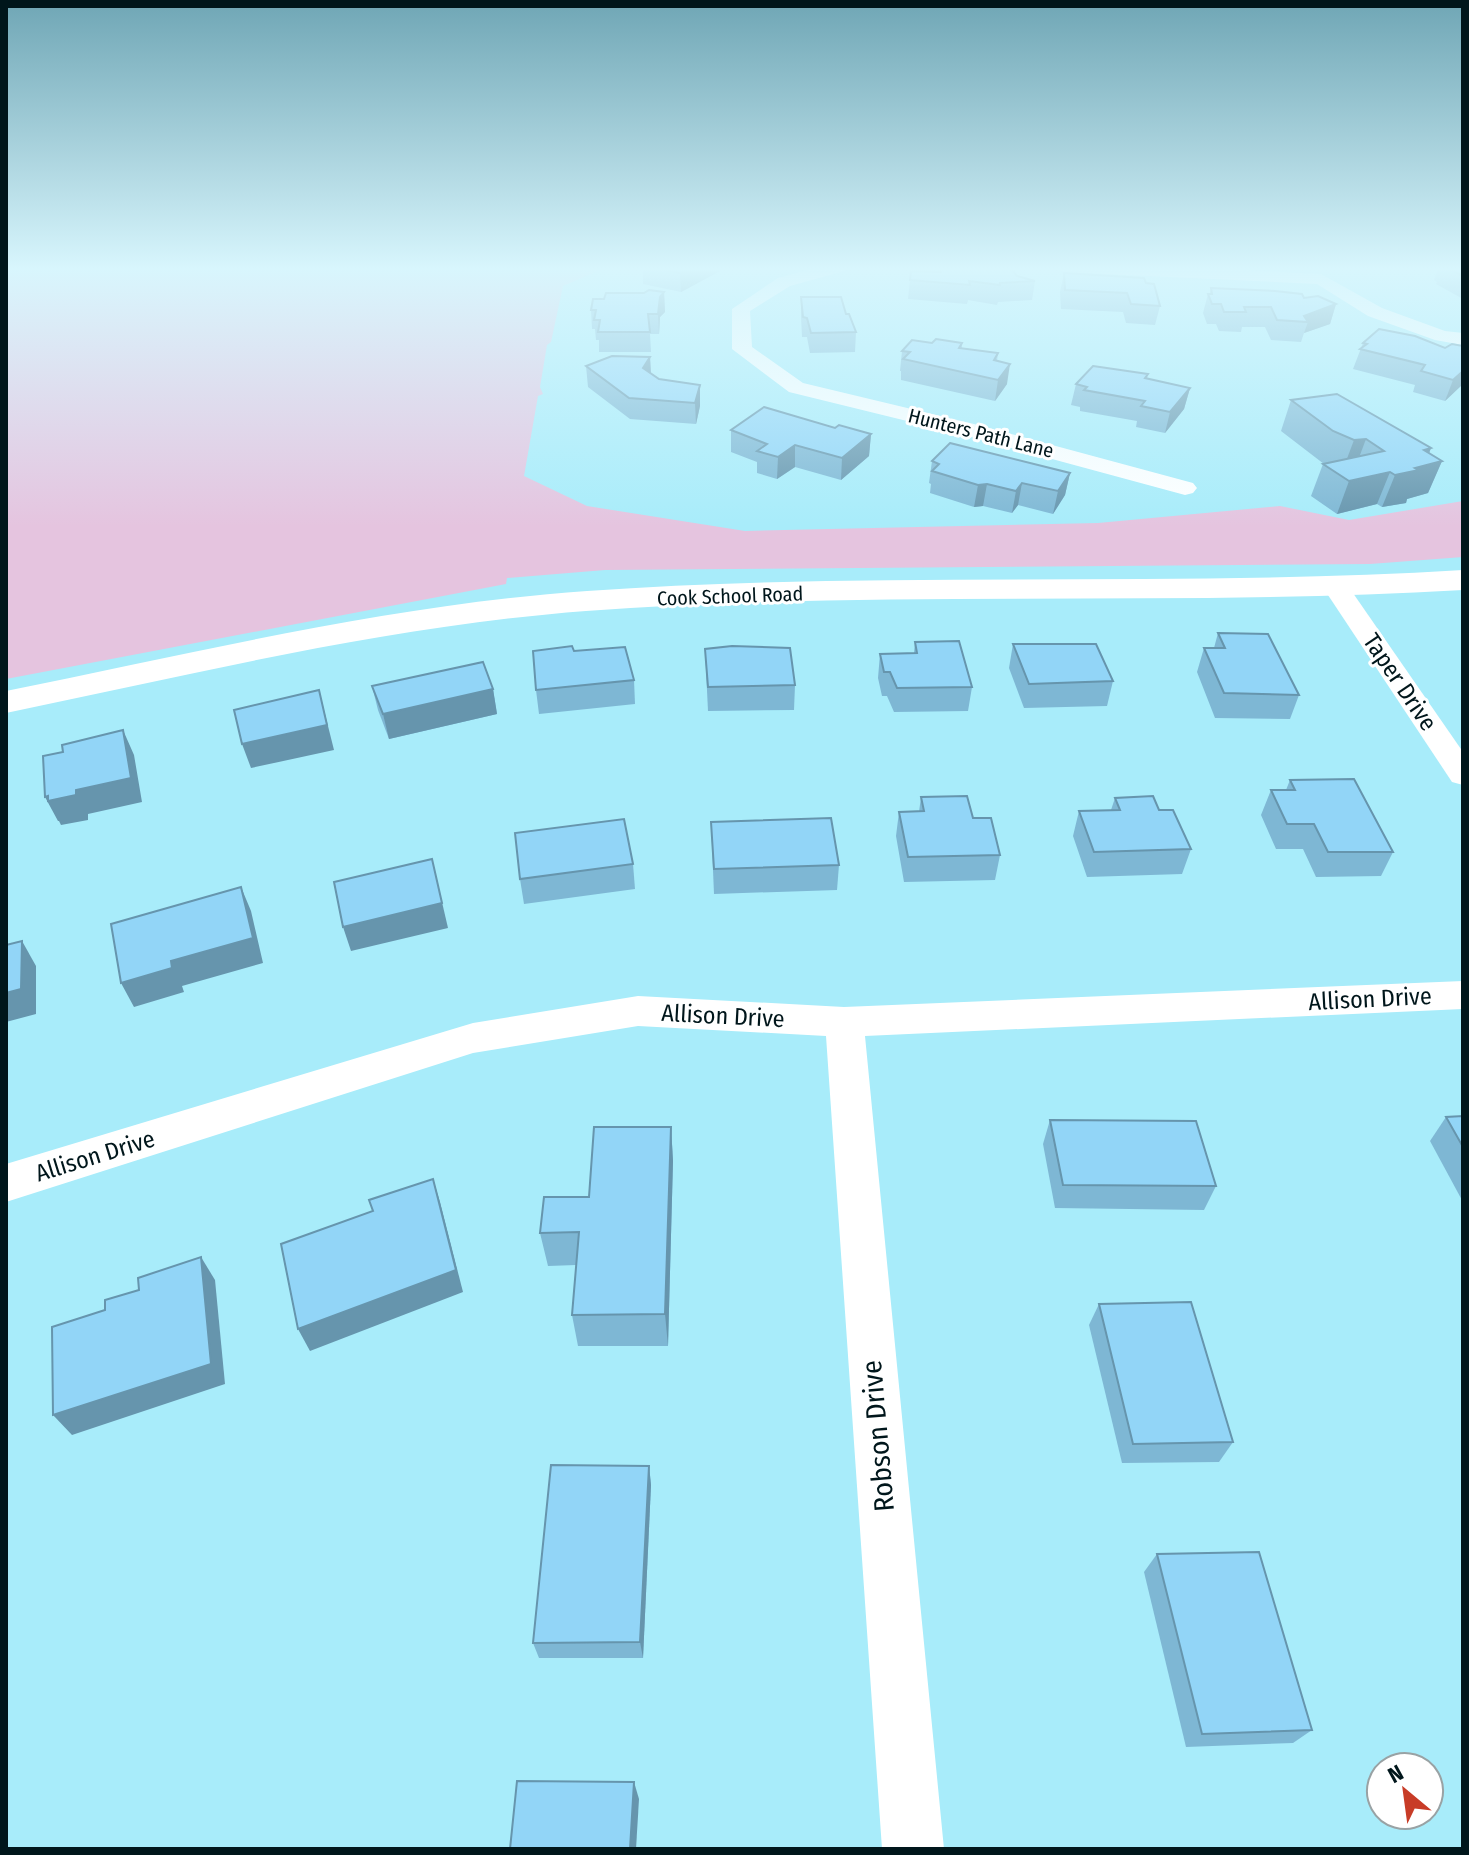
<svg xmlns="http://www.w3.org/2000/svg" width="1469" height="1855" font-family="'Fira Sans Condensed',sans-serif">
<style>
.green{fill:#e5c4df}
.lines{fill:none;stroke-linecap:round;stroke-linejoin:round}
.street{fill:#fff;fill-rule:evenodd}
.secondary{fill:#fff;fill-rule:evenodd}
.wall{fill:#7eb7d4}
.shaded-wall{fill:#6695ad}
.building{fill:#92d5f7;stroke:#6695ad;stroke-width:2}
.labels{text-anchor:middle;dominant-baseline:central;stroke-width:6;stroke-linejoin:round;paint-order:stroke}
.far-street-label{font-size:20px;fill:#00161b;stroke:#fff}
.street-label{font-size:24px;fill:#00161b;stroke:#fff}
.near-street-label{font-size:28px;fill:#00161b;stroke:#fff}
</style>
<rect width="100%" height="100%" fill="#a8ecfa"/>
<path class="green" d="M6,267h601l-44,19 -12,56 -4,3 -7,42 3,7 -5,2 -14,80 63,30 158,25 353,-8 182,-17 69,14 114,-19v56l-93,7 -765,6 -98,8 -1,6 -500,95z"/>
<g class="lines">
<g class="street">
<path d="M818,267h29l-3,4 -54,15 -40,25 2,36 51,36 171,41 219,59 4,5 -4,5 -8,2 -225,-61 -171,-42 -57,-43v-40l46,-31z"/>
<path d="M1054,267h126l141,7 61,34 63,23 18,2v12l-28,-5 -67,-24 -51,-32 -254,-12z"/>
<path d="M1337,581l9,2 117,169v33l-11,-3 -128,-193 4,-6z"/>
<path d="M1463,981v28l-598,27 79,813h-62l-56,-813 -188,-10 -165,27 -467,149v-38l467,-141 165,-27 206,11z"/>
</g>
<path class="secondary" d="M1463,570v20c-292,17 -585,-1 -877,21 -196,15 -388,62 -580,102v-22c192,-39 384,-86 581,-100 291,-21 584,-3 876,-21z"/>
</g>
<g class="wall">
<path d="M643,267h77v4l-39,21 -38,-8z"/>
<path d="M1439,267h24v32l-27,-15 1,-2 -3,-2z"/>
<path d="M911,271l106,5 18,5 -3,19 -34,2 -1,3 -29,-5 -1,4 -59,-5z"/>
<path d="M1064,273l82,10 14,23 -5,19 -29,-2 -3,-11 -62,-3 -1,-17z"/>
<path d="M1211,288l93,10 32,6 -6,20 -26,9 -3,9 -30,-2 -6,-13h-23l-1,5 -22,-1 -3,-7h-9l-4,-11 5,-19h2z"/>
<path d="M664,292l1,20 -5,5 -1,17h-9l1,18h-52v-12h-3l-1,-11h-3l-1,-19 13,-11 40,-6z"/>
<path d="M801,297l45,17 10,18 -1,20 -45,1 -3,-16h-5l-1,-20z"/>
<path d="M932,343h30v5l36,5 -1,8 10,23 -12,17 -94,-21v-9h-1l2,-20z"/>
<path d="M1363,343l82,5 18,-2v38l-18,17 -32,-9 2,-7 -62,-16z"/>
<path d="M650,357l1,16 8,6 41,6v21l-4,18 -66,-5 -42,-32 -2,-21z"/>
<path d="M1148,374l-1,5 43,9 -6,21 -19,24 -29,-6 1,-6 -57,-10v-4l-9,-2 5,-21z"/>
<path d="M1291,400l140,48 -2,5 13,8 -14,32 -21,6 -1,4 -24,4 -5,-3 -40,10 -26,-18 12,-32h1l-43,-33z"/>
<path d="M835,428l36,6 -2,22 -28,24 -46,-13 -18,12 -20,-6v-11l-26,-10v-22z"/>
<path d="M932,461l138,12 -5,22 -12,19 -35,-9 -6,8 -29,-7 -9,1 -44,-14 1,-9 -2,-1z"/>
<path d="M1218,633l81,62 -9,24 -75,-1 -18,-46 7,-24h10z"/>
<path d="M915,642l57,45 -4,24 -74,1 -7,-16h-5l-4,-18 2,-24 34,-1z"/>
<path d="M1013,644l100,37 -6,25 -83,2 -15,-40z"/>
<path d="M705,649l90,36 -1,25 -86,1z"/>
<path d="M634,680l1,24 -96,10 -3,-24z"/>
<path d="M372,686l121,3 4,25 -108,25 -11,-29z"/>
<path d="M1290,780l103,72 -12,24 -65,1 -13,-28h-27l-15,-34 10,-25h15z"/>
<path d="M921,797l52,21 27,37 -5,25 -91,2 -8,-46 3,-24h20z"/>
<path d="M1115,798l76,51 -9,25 -95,3 -14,-41 6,-25 32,-1z"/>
<path d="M711,822l128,43 -2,25 -123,4z"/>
<path d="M633,864l2,25 -111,15 -4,-25z"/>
<path d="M1463,1116v86l-33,-61 16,-24z"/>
<path d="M1050,1120l166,66 -12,24 -149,-2 -12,-64z"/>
<path d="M671,1127l2,34 -5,185h-90l-6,-31 4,-50 -28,1 -8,-33 49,-36z"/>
<path d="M1099,1304l134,138 -14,20 -97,1 -33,-138z"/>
<path d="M649,1466l2,19 -8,173h-104l-6,-15z"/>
<path d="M1157,1554l155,176 -19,13 -107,4 -42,-175z"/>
</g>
<g class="shaded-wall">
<path d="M692,267h28v4l-39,21 -1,-19z"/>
<path d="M664,292l1,20 -5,5 -1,17 -1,-20 2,-17z"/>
<path d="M1336,304l-6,20 -26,9 4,-11 -4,-6z"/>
<path d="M650,357l1,20 -8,-9z"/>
<path d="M1010,364l-3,20 -12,17 3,-21z"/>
<path d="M1463,371v13l-18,17 8,-21z"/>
<path d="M700,385v21l-4,18 -1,-21z"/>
<path d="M1190,388l-6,21 -19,24 5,-21z"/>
<path d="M871,434l-2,22 -28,24 1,-22z"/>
<path d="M1366,439l-12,32 -12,1 12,-32z"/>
<path d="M795,445v22l-18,12 1,-22z"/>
<path d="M1431,448l-7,18 18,-5 -14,32 -21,6 -1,4 -24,4 13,-32 29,-25z"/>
<path d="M1390,472l-13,32 -40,10 12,-33z"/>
<path d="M1070,473l-5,22 -12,19 5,-23z"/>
<path d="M1022,483l-4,22 -6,8 4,-22z"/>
<path d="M987,484l-4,22 -9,1 4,-22z"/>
<path d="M493,689l4,25 -108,25 -6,-25z"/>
<path d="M319,690l15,60 -83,18 -9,-24z"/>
<path d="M123,730l11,25 8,47 -54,12v6l-27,5 -2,-4h-1l-13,-24 31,-7z"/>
<path d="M432,859l16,69 -97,23 -8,-24z"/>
<path d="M241,887l10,24 12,52 -81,23 2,6 -50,15 -13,-24 50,-22z"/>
<path d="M22,941l14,25v48l-30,8v-29z"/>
<path d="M671,1127l2,34 -5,185 -3,-32z"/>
<path d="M433,1179l7,23 23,90 -153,59 -12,-22z"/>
<path d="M201,1257l14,23 10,104 -153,51 -19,-20z"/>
<path d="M649,1466l2,19 -8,173 -3,-16z"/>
<path d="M634,1782l5,17 -3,50h-6z"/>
</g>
<g class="building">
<path d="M650,267h42l-12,6z"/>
<path d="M942,267l69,1 6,8 18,5 -35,2v2l-31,-4 1,4 -60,-5 1,-9 30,1z"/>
<path d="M1446,267h17v9z"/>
<path d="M1064,273l80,5 2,5 8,1 6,22 -29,-2 -4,-11 -62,-3z"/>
<path d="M1211,288l64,3 27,3 2,4 14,-2 18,8 -32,12 4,6 -31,-2 -6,-13h-27l2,5h-22l-3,-8h-9l-4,-10h4z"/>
<path d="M649,290l15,2 -4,5 -2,17h-10l2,18h-52l2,-12h-6l2,-10h-5l2,-11h11l2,-6h38z"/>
<path d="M801,297h40l5,17h3l7,18 -45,1 -4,-15 -4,-1z"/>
<path d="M1379,329l36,7 30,12 7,-4 11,2v25l-10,9 -32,-9 4,-6 -65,-16 7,-5 -4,-1z"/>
<path d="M936,339l26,4 -3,5 39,5 -4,7 16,4 -12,16 -95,-21 7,-7 -8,-1 10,-11 20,3z"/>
<path d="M612,356l38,1 -7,11 16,11 41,6 -5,18 -66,-5 -43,-32z"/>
<path d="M1093,366l55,8 -3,4 45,10 -20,24 -29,-6 4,-5 -61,-11 3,-3 -11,-3z"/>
<path d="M1337,394l94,54 -7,2 18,11 -27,7 4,2 -24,5 -5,-3 -41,9 -26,-17 61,-13 -18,-12 -12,1 -21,-9 -42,-31z"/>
<path d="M764,407l71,21 4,-3 32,9 -29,24 -47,-13 -17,12 -21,-6 10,-7 -36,-14z"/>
<path d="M950,443l120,30 -12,18 -36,-8 -6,8 -29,-7 -9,1 -46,-14 7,-7 -7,-3z"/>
<path d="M1218,633l50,1 31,61 -75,-2 -20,-45h21z"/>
<path d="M959,641l13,46 -75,1 -7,-16h-6l-4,-18 37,-1 -2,-11z"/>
<path d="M1013,644h83l17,37 -84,3z"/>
<path d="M572,646l2,5 51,-4 9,33 -98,10 -3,-39z"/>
<path d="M732,646l58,2 5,37 -87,2 -3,-38z"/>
<path d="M483,662l10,27 -110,25 -11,-28z"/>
<path d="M319,690l8,35 -85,19 -8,-34z"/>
<path d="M123,730l8,48 -55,12v5l-28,6v-5l-3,1 -2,-41 20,-4 -1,-7z"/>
<path d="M1354,779l39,73h-65l-14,-28h-27l-16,-34h24l-5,-10z"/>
<path d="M967,796l6,22h18l9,37 -92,2 -9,-45 25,-1 -3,-14z"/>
<path d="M1153,796l6,14h14l18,39 -97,3 -15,-41 41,-1 -5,-12z"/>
<path d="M831,818l8,47 -125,4 -3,-47z"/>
<path d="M624,819l9,45 -113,15 -5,-46z"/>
<path d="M432,859l10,44 -99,24 -9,-45z"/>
<path d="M241,887l12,51 -82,23 1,7 -51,15 -10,-59z"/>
<path d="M22,941l-1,48 -15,4v-48z"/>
<path d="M1463,1116v31l-17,-30z"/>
<path d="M1050,1120l146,1 20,65 -153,-1z"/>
<path d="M594,1127h77l-6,187 -93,1 7,-83 -39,1 4,-36h45z"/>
<path d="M433,1179l23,91 -158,59 -17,-85 92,-33 -4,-11z"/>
<path d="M201,1257l10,107 -158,51 -1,-88 53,-17v-10l34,-10 -1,-12z"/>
<path d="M1191,1302l42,140 -100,2 -34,-140z"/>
<path d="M551,1465l98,1 -9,176 -107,1z"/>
<path d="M1259,1552l53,178 -110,4 -45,-180z"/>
<path d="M517,1781l117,1 -4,67h-120z"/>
</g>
<linearGradient id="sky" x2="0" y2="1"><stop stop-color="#6fa6b5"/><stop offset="0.51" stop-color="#d8f6fd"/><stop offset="1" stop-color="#d8f6fd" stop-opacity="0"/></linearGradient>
<rect width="1469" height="527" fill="url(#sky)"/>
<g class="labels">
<g class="far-street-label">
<text transform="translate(981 433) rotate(14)">Hunters Path Lane</text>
<text transform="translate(730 596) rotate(-2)">Cook School Road</text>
</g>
<g class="street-label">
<text transform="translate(1400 682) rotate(56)">Taper Drive</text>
<text transform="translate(1370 999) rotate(-3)">Allison Drive</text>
<text transform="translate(723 1016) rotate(3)">Allison Drive</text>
<text transform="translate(95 1156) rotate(-17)">Allison Drive</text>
</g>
<g class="near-street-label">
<text transform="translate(878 1436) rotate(-95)">Robson Drive</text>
</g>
</g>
<rect width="1469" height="1855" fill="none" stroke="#00161b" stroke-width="16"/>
<g transform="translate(1405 1791) rotate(331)"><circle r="38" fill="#ffffff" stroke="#99a2a4" stroke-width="2"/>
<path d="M0-6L14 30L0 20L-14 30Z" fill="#c83c27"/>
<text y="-12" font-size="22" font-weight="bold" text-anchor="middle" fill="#00161b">N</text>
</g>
</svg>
